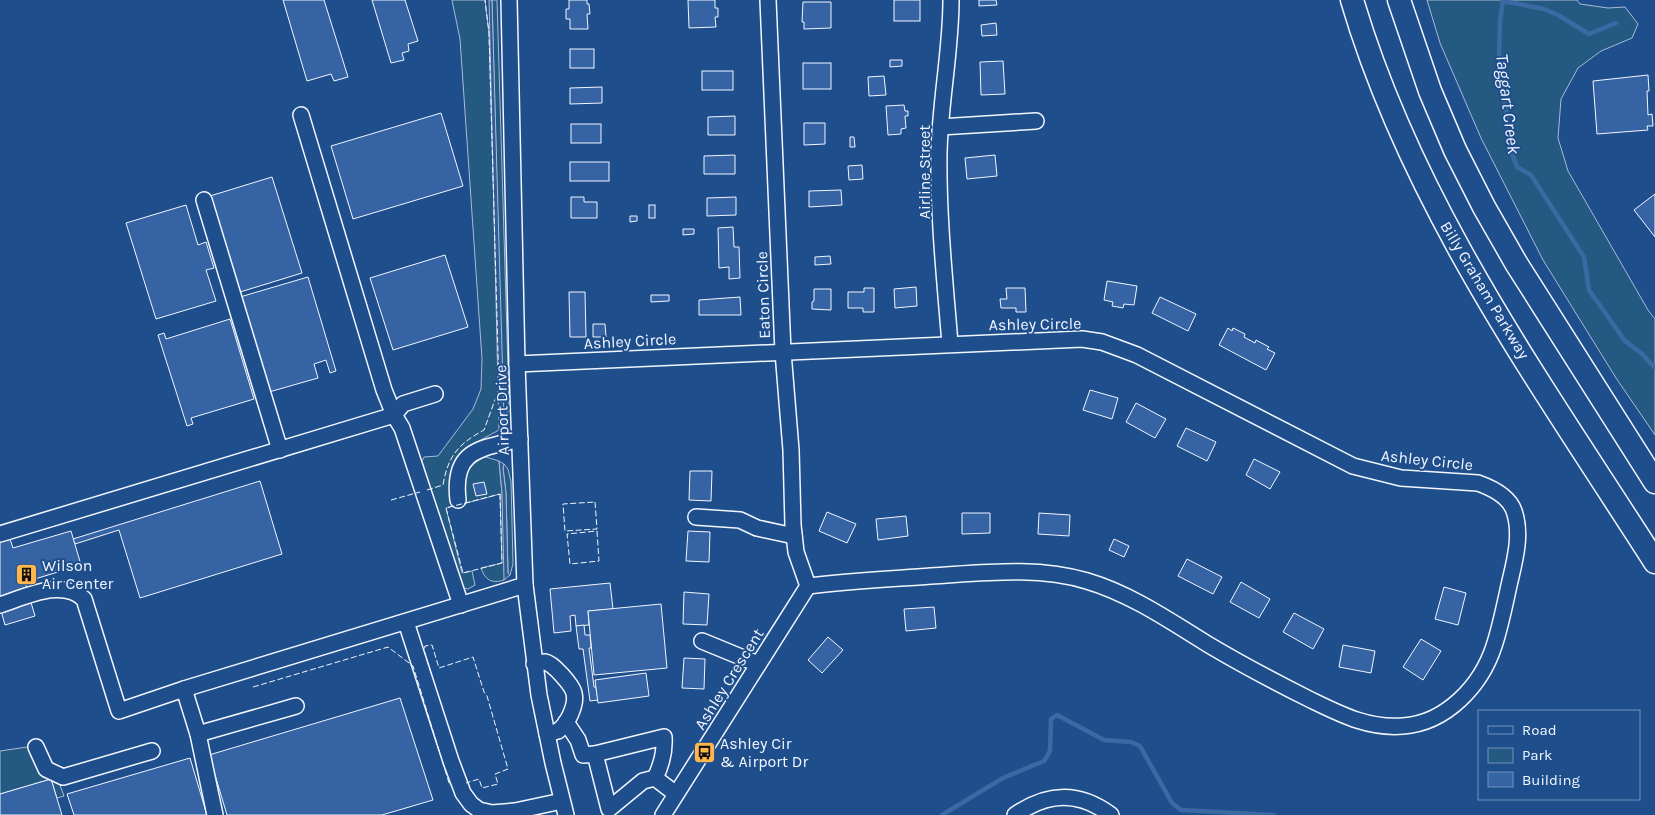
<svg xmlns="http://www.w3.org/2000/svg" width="1655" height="815" font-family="Karla,sans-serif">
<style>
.green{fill:#245a82;stroke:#a8bbd7}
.parking{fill:#305b95;stroke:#a8bbd7}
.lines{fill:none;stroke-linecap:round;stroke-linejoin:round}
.stream{stroke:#3b69a3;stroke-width:4.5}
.building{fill:#3563a3;stroke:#f2f6ff}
.minor-casing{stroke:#f2f6ff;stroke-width:18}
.highway-casing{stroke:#f2f6ff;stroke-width:25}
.minor{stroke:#1f4e8c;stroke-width:15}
.highway{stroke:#1f4e8c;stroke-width:22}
.fence{stroke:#f2f6ff;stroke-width:1;stroke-dasharray:6 2.5;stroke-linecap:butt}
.labels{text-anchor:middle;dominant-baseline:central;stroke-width:4;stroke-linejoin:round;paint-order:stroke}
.street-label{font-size:16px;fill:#f2f6ff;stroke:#1f4e8c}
.poi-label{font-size:16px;fill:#f2f6ff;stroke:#1f4e8c;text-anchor:start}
.water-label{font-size:18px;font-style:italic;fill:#f2f6ff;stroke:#1f4e8c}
</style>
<rect width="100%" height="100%" fill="#1f4e8c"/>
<g class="green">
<path d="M452,0h33l4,33 11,385 -1,12 -24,13 -12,11 -11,47 1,5 -7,2 16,65 10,-2 3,14 -7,4 -4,-1 -4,-3 -38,-124 2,-4 14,-1 35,-47 8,-20 1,-30 -22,-320z"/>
<path d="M492,0h5l12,403 -2,15 -4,8z"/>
<path d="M1427,0h150l3,4 28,4 17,-1 13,17 -6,14 -31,13 -23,17 -17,31 -3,39 10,33 80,139 7,9v116l-39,-57 -73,-118 -62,-122 -41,-95z"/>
<path d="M486,457l13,4 3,32 3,82 -1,5c-12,4 -19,0 -23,-12l21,-5 -2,-69 -37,10c-3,-20 3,-40 23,-47z"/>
<path d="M504,464l4,5 3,13 2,82 -3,11 -2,-2 -2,-80 -3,-25z"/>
<path d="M34,746l23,31 7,19 -7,2 -6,-19 -51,15v-43z"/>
</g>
<g class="parking">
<path d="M489,0h3l12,418 -1,8 -4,4z"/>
<path d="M499,461l5,3 -1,4 3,25 2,80 2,2 -6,5 -2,-87z"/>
</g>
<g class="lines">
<g class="stream">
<path d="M1503,0l-3,21 -1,37 12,93 6,16 14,8 53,82 5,33 36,51 16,12 14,15"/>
<path d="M1503,1l41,8 14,6 31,19 27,-11"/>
<path d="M942,815l61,-37 41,-17 6,-10 1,-32 6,-4 47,25 27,2 9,4 32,57 9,7 93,5"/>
</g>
</g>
<g class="building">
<path d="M283,0h41l24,77 -14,4 -3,-7 -24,7z"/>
<path d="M372,0h33l13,41 -10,3 1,7 -7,2 2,7 -13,3z"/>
<path d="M569,0h18v4h2l1,10h-3l1,15h-18v-10h-4v-10h3z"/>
<path d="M688,0h27v8h3v9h-3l1,10 -27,1z"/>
<rect x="894" y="0" width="26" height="21"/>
<path d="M979,0h17l1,5 -18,1z"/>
<path d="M803,2h28v26l-27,1v-7h-2z"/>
<path d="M996,23l1,12 -15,1 -1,-11z"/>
<rect x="570" y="49" width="24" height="19"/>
<path d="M890,60h12v6l-12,1z"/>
<path d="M1003,61l2,33 -24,1 -1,-33z"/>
<rect x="803" y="63" width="28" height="26"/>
<rect x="702" y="71" width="31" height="19"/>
<path d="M1648,75l1,16h-2l1,24 4,-1 1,12h-6l1,4 -51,4 -4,-53z"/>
<path d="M884,76l2,19 -17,1 -1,-19z"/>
<path d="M602,87v16l-32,1v-16z"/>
<path d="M904,105l1,6h3v5h-3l1,12 -5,1v5l-13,1 -2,-29z"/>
<path d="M441,113l22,73 -110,33 -22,-73z"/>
<path d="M735,116v19h-27v-18z"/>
<path d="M804,123h21v21l-21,1z"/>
<rect x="571" y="124" width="30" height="19"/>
<path d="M850,137h4l1,10h-5z"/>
<path d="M735,155v19h-31v-18z"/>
<path d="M995,155l2,21 -30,3 -2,-21z"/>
<rect x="570" y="162" width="39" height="19"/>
<path d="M862,165l1,14 -14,1 -1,-14z"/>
<path d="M272,177l30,96 -62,19 -30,-96z"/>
<path d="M841,190l1,15 -33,2v-16z"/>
<path d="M1655,194v43l-21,-27z"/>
<path d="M571,197h13v5h13v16h-26z"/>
<path d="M736,197v18l-29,1v-18z"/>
<path d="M186,205l12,40 8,-3 8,26 -8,2 10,31 -60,18 -30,-96z"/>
<rect x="649" y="205" width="6" height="13"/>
<path d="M630,216h7v5l-7,1z"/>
<path d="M733,227l1,20h5l1,31 -11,1v-12l-10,1 -1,-40z"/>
<path d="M683,229h11v5l-11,1z"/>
<path d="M445,255l23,72 -75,23 -23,-72z"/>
<path d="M830,256l1,8 -16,1v-8z"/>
<path d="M308,277l28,94 -6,2 -4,-13 -12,4 4,14 -49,14 -29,-95z"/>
<path d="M1107,281l30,5 -3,19 -10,-1 -1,4 -11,-2 1,-4 -9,-2z"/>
<path d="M916,287l1,19 -22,2 -1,-19z"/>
<path d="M864,288h10v24h-11v-4h-15v-16h16z"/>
<path d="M1006,288h19l1,24h-10v-4h-15l-1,-9h7z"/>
<path d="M814,289h17v21l-19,-1v-7l2,-1z"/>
<path d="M569,292h16l1,45h-16z"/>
<path d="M651,295h18v6l-18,1z"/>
<path d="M740,297l1,18h-42v-15z"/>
<path d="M1160,297l36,17 -8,17 -36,-18z"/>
<path d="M230,319l24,80 -63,19 2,6 -6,2 -29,-91 6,-2 2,6z"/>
<path d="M593,324h12l1,13h-13z"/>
<path d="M1228,328l4,3 1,-3 12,6 -1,3 11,6 1,-3 13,7 -2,2 8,4 -9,17 -47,-25z"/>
<path d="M1090,390l28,8 -6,21 -29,-9z"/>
<path d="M1136,403l30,16 -11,19 -29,-16z"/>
<path d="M1186,428l30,14 -9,19 -30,-15z"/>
<path d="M1254,459l26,13 -10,17 -24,-14z"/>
<path d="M690,471h22l-1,30 -22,-1z"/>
<path d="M260,481l22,73 -142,44 -21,-68 -44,14 -2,-5z"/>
<path d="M484,482l3,12 -11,2 -3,-12z"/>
<path d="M827,512l29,12 -9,19 -28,-12z"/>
<path d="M962,513h28v20l-28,1z"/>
<path d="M1039,513l31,2 -1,21 -31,-2z"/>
<path d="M906,516l2,20 -30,4 -2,-21z"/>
<path d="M71,531l10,34 -56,17 10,34 -30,9 -5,-18v-65l10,-3 3,9z"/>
<path d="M688,531l22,1 -1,30 -23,-1z"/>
<path d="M1114,539l15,7 -5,11 -15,-7z"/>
<path d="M1187,559l35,18 -9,17 -35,-18z"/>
<path d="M1241,582l29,17 -11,19 -29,-16z"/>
<path d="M610,583l3,26 -25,2 1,14 -13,1 -1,-11 -5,1 1,15 -17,2 -4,-44z"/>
<path d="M1444,587l22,6 -8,32 -23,-6z"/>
<path d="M684,592l25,2 -2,31 -24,-1z"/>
<path d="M661,604l6,64 -73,7 -6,-64z"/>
<path d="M934,607l2,21 -30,3 -2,-22z"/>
<path d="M1294,613l30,16 -11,20 -30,-17z"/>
<path d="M584,625l1,10h5l1,13h-2l5,39h2l2,13 -8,1 -7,-52h-4l-3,-23z"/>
<path d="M828,637l15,13 -21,23 -14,-13z"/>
<path d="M1421,639l20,12 -18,29 -20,-13z"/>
<path d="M1343,645l32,6 -4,22 -32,-6z"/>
<path d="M684,658l21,1 -1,30 -22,-1z"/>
<path d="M646,673l3,23 -51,7 -3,-23z"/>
<path d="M400,698l33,102 -51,15h-155l-18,-60z"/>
<path d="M190,758l17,57h-133l-7,-21z"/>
<path d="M51,779l11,36h-62v-21z"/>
</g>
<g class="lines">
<defs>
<g id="minor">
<path d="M509,0l8,364 8,221 14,110 14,68 13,52"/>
<path d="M768,0l15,352 8,98 2,75 3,27 12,34"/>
<path d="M301,115l83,275 10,25 9,-11 32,-10"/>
<path d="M940,127l96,-6"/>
<path d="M204,200l76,250"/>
<path d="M950,344c-5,-63 -12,-128 -11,-191 1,-51 12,-102 12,-153"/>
<path d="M517,364l565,-25 20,3 35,13 216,111 48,12 77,5c14,5 31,13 36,28 8,22 1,49 -4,70 -5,22 -9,44 -16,65 -13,40 -48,77 -91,80 -35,3 -63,-12 -94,-27 -34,-17 -68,-35 -100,-54 -39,-24 -78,-51 -122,-64 -50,-15 -105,-8 -156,-5 -41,3 -82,5 -123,10"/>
<path d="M458,500c-6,-51 22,-51 62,-61"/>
<path d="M696,517l44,3 17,8 37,8"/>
<path d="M0,534l394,-119 8,13 59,177"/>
<path d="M0,605c25,-8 62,-27 84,-6l35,112 65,-22 341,-104"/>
<path d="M406,622l45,139 12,32 8,11 8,6 13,3 23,-2 47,-10"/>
<path d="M702,641l56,23"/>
<path d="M534,664c3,-1 8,-2 11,-2 8,1 27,23 29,31 3,11 -6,31 -16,38 -3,1 -7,2 -11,3"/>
<path d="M184,689l14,45 17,81"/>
<path d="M566,722l12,18 5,15 12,-1 14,55 34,-28 12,-3 21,16"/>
<path d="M198,734l98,-28"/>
<path d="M36,747l10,22 17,8 89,-26"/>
<path d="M595,754l69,-17c1,15 -2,27 -9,41"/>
<path d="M663,815l145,-229"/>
<path d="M1015,815c33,-23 64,-24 96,0"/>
</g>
<g id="highway">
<path d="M1352,0c61,207 188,382 303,562"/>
<path d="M1399,0l31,91 25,59 29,57 32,56 139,219"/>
</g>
</defs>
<use href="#minor" class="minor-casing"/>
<use href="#highway" class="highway-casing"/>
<use href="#minor" class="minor"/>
<use href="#highway" class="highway"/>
<g class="fence">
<path d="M427,490l16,-5c5,-29 15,-41 41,-55l15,-41 -10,-356 -4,-33"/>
<path d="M500,494l2,69 -39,10 -17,-65z"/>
<path d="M391,500l29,-8"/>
<path d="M595,502l2,27 -32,2 -2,-27z"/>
<path d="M597,531l2,30 -29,3 -3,-30z"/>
<path d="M431,673l-7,-23 1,-4 7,-1 7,23 34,-11 11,35 3,4 21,73 -13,5 3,10 -16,4 -3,-9 -13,4"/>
<path d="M253,687l135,-40 25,19 37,120"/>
</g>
</g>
<defs>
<symbol id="building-square" viewBox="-11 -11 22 22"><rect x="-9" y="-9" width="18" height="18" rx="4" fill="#ffb74d" stroke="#1f4e8c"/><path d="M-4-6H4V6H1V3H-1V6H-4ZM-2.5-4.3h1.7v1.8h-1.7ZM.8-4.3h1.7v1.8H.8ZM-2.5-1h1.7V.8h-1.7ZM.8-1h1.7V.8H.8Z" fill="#111"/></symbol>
<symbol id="bus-square" viewBox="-11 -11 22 22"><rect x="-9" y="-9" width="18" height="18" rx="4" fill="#ffb74d" stroke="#1f4e8c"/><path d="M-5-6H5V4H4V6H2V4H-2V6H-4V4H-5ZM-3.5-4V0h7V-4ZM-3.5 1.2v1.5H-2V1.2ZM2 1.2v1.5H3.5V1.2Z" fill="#111"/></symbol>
</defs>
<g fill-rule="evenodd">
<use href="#building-square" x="14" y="562" width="25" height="25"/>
<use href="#bus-square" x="692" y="740" width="25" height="25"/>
</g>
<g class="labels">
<g class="street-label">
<text transform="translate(924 172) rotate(-90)">Airline Street</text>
<text transform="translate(1485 290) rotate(59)">Billy Graham Parkway</text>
<text transform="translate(763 295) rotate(-92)">Eaton Circle</text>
<text transform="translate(1035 324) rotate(-1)">Ashley Circle</text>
<text transform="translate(630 341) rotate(-3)">Ashley Circle</text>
<text transform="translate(502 410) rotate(-92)">Airport Drive</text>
<text transform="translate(1427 460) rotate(6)">Ashley Circle</text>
<text transform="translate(729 679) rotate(-58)">Ashley Crescent</text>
</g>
<g class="poi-label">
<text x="42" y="565">Wilson<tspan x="42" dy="18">Air Center</tspan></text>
<text x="720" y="743">Ashley Cir<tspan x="720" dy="18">&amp; Airport Dr</tspan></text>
</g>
<g class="water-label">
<text transform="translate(1508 104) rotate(83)">Taggart Creek</text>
</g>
</g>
<rect x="1478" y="710" width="162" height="90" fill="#1f4e8c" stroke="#7391ba"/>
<rect x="1488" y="726" width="25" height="8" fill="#1f4e8c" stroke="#7391ba"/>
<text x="1522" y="735" font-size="15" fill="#f2f6ff">Road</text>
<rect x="1488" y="748" width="25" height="15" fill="#245a82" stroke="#7391ba"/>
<text x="1522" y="760" font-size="15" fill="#f2f6ff">Park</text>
<rect x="1488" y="772" width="25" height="15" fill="#3563a3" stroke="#7391ba"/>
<text x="1522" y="785" font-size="15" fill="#f2f6ff">Building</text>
</svg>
